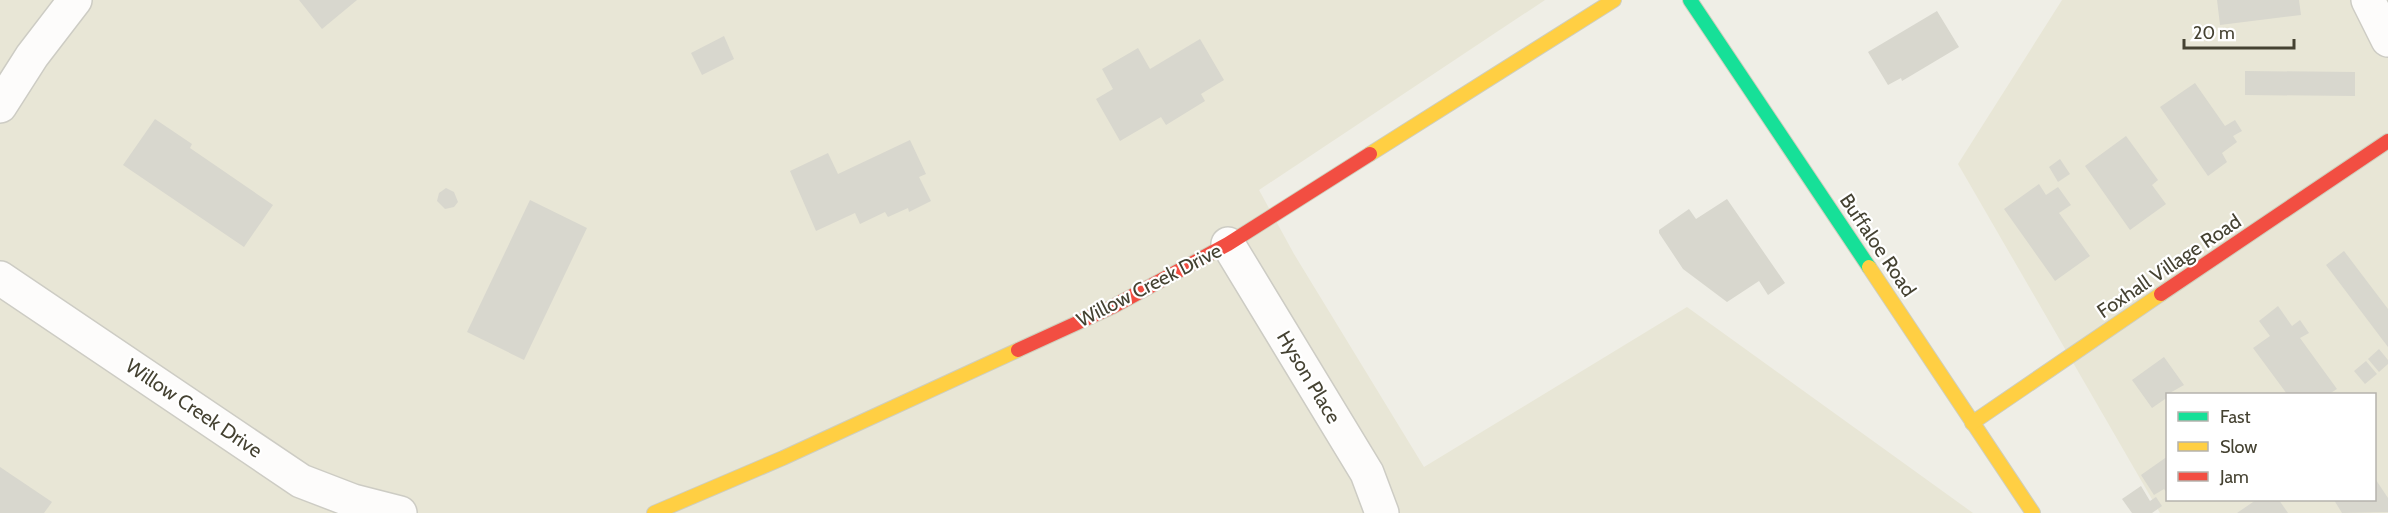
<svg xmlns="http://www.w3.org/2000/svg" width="2388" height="513" font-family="Cabin,sans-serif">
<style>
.residential{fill:#e8e6d6;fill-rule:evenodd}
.building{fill:#d8d7ce}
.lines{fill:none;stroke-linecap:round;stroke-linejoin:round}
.street-casing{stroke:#cdccc4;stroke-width:36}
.fast-casing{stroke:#cfcebc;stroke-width:16}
.slow-casing{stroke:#cfcebc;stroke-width:16}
.jam-casing{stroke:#cfcebc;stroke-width:16}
.street{stroke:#fdfcfb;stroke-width:33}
.fast{stroke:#16e098;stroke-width:14}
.slow{stroke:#ffcf43;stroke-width:14}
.jam{stroke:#f24e42;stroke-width:14}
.labels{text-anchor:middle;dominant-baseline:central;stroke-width:4.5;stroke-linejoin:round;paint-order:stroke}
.street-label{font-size:20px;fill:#454232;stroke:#fff}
</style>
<rect width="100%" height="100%" fill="#efeee6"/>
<g class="residential">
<path d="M0,0h1545l-286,190 35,64 130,213 263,-160 286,206h-1973z"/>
<path d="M2062,0h326v513h-228l-202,-349zM2168,394h206v106h-206z"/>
</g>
<g class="building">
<path d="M299,0h58l-35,29z"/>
<path d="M2217,0h82l2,15 -81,10z"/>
<path d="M1937,11l22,36 -57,34 -1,-3 -13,7 -20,-33z"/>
<path d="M724,36l10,23 -32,16 -11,-22z"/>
<path d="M1200,39l24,41 -23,14 4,7 -39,24 -5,-8 -41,24 -24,-42 17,-10 -11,-20 36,-21 12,21z"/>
<path d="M2245,71l110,1v24l-110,-1z"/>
<path d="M2195,83l30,43 10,-6 7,11 -9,5 4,6 -15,11 5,9 -19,14 -48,-69z"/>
<path d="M155,119l37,25 -2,4 83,57 -29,42 -121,-82z"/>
<path d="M2126,136l32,44 -6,5 14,19 -36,26 -45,-64z"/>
<path d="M910,140l16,34 -7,3 12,24 -22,11 -1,-4 -20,9 -3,-5 -25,12 -5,-11 -39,18 -26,-60 38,-18 10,21z"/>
<path d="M2060,159l10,15 -12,8 -9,-15z"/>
<path d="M2039,184l7,11 12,-8 13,18 -12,8 31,43 -35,25 -51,-72z"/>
<path d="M446,188l8,4 4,10 -4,5 -9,2 -8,-8 2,-8z"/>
<path d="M1727,199l58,84 -17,12 -9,-14 -32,21 -44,-33 -24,-36v-3l30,-21 7,10z"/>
<path d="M530,200l57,28 -63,132 -57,-28z"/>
<path d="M2344,251l44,58v38l-62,-82z"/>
<path d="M2278,306l14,20 8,-6 9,13 -9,5 37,51 -8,5h-42l-34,-46 17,-12 -11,-15z"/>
<path d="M2379,349l9,11v4l-9,8 -11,-13z"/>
<path d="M2164,357l20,28 -16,9v3l-16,11 -20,-28z"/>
<path d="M2366,361l11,13 -12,10 -11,-13z"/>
<path d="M2168,456v38l-4,-5 -10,6 -13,-20z"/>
<path d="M0,467l52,35 -8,11h-44z"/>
<path d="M2374,477l14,21v14l-46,1 -8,-13h40z"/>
<path d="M2141,486l9,15 6,-4 6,9 -10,7h-20l-10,-14z"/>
<path d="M2256,500h23l9,13h-51z"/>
</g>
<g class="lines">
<defs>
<g id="street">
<path d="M2368,0l20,40"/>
<path d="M0,106l32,-50 43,-56"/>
<path d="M1228,244l139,229 15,40"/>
<path d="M0,278l301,203 52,20 47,12"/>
</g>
<path id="fast" d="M1690,0l179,267"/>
<g id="slow">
<path d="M1370,154l244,-154"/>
<path d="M1869,267l164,246"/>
<path d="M1972,423l189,-129"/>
<path d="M654,513l129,-55 235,-108"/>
</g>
<g id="jam">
<path d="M2161,294l227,-153"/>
<path d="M1018,350l94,-43 116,-63 142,-90"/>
</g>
</defs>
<use href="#street" class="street-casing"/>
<use href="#fast" class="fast-casing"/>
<use href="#slow" class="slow-casing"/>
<use href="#jam" class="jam-casing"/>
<use href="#street" class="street"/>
<use href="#fast" class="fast"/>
<use href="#slow" class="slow"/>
<use href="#jam" class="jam"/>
</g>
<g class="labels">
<g class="street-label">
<text transform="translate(1878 245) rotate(56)">Buffaloe Road</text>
<text transform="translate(2169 266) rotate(-34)">Foxhall Village Road</text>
<text transform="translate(1149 285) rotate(-27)">Willow Creek Drive</text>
<text transform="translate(1309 377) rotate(59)">Hyson Place</text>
<text transform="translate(194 408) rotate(34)">Willow Creek Drive</text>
</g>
</g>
<rect x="2166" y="393" width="210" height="108" fill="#ffffff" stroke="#b5b3ad" stroke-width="1.5"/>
<rect x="2178" y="412" width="30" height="9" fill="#16e098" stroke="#b5b3ad" stroke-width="1.5"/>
<text x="2220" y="423" font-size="18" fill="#454232">Fast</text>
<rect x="2178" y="442" width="30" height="9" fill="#ffcf43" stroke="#b5b3ad" stroke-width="1.5"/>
<text x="2220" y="453" font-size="18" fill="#454232">Slow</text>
<rect x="2178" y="472" width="30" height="9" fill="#f24e42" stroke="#b5b3ad" stroke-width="1.5"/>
<text x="2220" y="483" font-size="18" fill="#454232">Jam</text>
<path d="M2184 39v9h110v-9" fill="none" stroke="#454232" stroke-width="3"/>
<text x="2193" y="39" font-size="18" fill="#454232" stroke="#ffffff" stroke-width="4.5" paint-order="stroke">20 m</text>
</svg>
